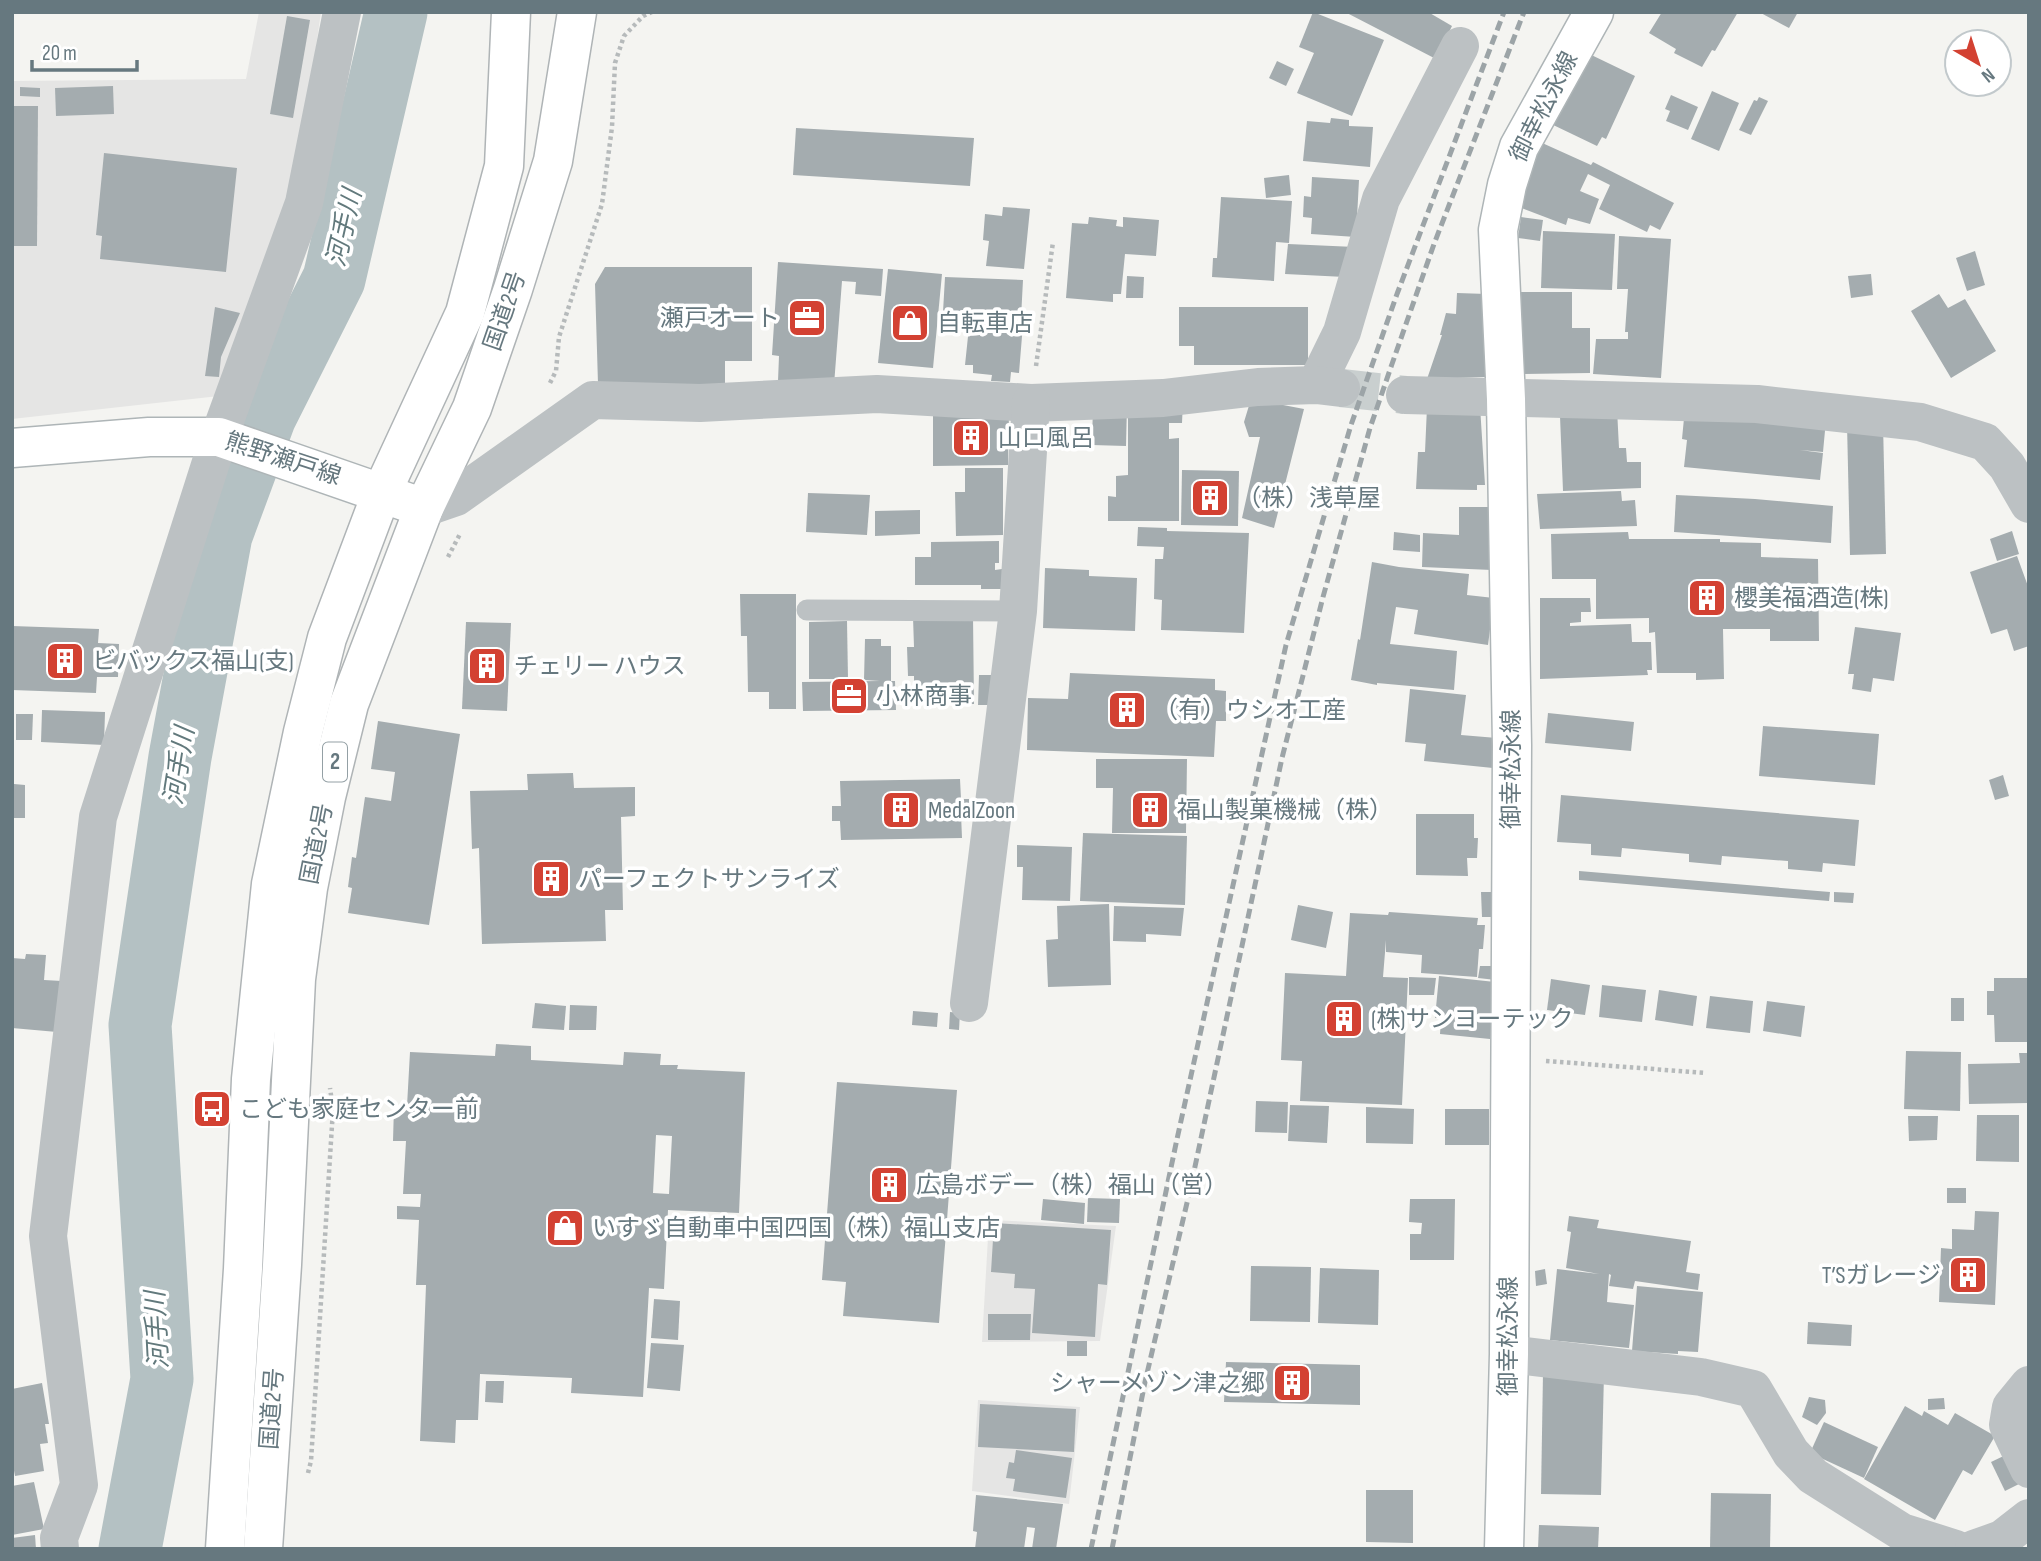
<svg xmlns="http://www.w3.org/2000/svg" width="2041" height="1561" font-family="'Sofia Sans Condensed','Noto Sans JP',sans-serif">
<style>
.built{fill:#e5e5e4}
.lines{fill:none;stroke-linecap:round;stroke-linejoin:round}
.river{stroke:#b4c1c3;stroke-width:63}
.building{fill:#a4acaf;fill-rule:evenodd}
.street-tunnel{stroke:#c9cfcf;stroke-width:38;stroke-dasharray:38 19;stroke-linecap:butt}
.secondary-casing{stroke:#aeb5b7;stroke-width:41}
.highway-casing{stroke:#afb4b6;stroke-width:41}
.path{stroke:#b6babb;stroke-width:4.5;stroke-dasharray:3.5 3.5;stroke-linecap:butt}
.lane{stroke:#bcc1c3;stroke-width:21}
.street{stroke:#bcc1c3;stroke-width:38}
.secondary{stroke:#fff;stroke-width:38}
.highway{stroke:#fff;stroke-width:38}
.rail{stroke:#9ca4a7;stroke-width:5;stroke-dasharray:10 5;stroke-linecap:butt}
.labels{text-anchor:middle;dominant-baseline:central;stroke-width:7;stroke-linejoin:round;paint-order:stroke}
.shield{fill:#fff;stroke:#94a0a5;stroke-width:2}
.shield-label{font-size:23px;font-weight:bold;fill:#66787f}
.street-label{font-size:24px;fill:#66787f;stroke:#fff}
.poi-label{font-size:24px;fill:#66787f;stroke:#fff;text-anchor:start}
.water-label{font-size:26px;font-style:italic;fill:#62797c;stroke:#fff}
</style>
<rect width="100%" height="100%" fill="#f4f4f1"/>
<g class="built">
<path d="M259,12h62l-23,161 -70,222 -216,24v-338l234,-2z"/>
<path d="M989,1220l127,6 -16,115 -118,1z"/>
<path d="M978,1400l102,7 -11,97 -97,-13z"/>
</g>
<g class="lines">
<path class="river" d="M130,1549l32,-170 -22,-354 40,-268 41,-222 44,-119 69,-137 62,-267"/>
</g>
<g class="building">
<path d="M1313,12l71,28 -32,76 -55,-23 17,-40 -15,-6z"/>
<path d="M1345,12h83l24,14 -16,33z"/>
<path d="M1662,12h76l-23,39 -3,-1 -10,17 -28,-14 2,-4 -27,-16z"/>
<path d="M1759,12h39l-9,16z"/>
<path d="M287,16l23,4 -17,98 -23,-4z"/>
<path d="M1581,50l54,26 -29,63 -4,-2 -5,9 -50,-24z"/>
<path d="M1277,61l17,8 -8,17 -17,-8z"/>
<path d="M113,86l1,28 -58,2 -1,-28z"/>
<path d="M20,87l20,1v9l-20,-1z"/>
<path d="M1712,91l27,12 -20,48 -28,-12z"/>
<path d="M1671,95l27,12 -10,23 -22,-9 4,-10 -5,-2z"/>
<path d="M1759,97l9,4 -17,34 -12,-5 15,-30 3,1z"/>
<path d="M12,106h26l-1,140h-25z"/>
<path d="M1331,118l18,2v6l24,1 -3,40 -67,-6 4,-40 23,2z"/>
<path d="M796,128l178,10 -4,48 -177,-11z"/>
<path d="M1540,142l51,23 2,-3 81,41 -14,27 -10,-5 -3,7 -48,-23 11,-24 -22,-11 -8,17 19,8 -9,25 -22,-6 -2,7 -47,-18z"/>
<path d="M104,153l133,15 -11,104 -126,-13 2,-23 -6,-1z"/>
<path d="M1289,175l2,20 -25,3 -2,-20z"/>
<path d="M1312,177l47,3 -3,57 -45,-3 1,-16 -9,-1 1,-21 7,1z"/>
<path d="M1221,197l71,4 -3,42 -13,-1 -2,39 -62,-4 1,-19h4z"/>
<path d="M1003,207l27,2 -6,60 -38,-3 3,-25 -6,-1 2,-26 17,2z"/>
<path d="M1089,217l28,3 -1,6 7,1v-10l36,3 -3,36 -31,-2 -4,40h-8v8l-47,-4 6,-75 16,1z"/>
<path d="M1521,217l22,3 -3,21 -22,-3z"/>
<path d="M1543,231l72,3 -3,56 -71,-2z"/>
<path d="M1619,236l52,3 -10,139 -68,-4 3,-35h32v-7h-3l3,-43h-11z"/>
<path d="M1288,244l67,3 -10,30 -60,-3z"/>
<path d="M1975,251l10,34 -18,6 -11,-33z"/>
<path d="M778,262l105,7 -2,27 -26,-2 1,-12 -14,-1 -8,104 -56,-4 1,-25 -7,-1z"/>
<path d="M605,267h147v94h-27v23h-127l-3,-100z"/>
<path d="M888,269l54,5 -9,94 -55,-5z"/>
<path d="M1871,274l2,21 -22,3 -3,-22z"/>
<path d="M1127,276l17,1 -1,21h-17z"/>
<path d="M945,277l78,3 -2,38 -13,-1v6l15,1 -4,49 -8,-1 -1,10 -19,-1 1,-6 -19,-2v-8h-8l4,-38 39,3v-4l-54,-3v-10l-11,-1z"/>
<path d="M1521,292h51v36h18v45l-68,1z"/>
<path d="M1457,293l30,1 -1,83 -59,2 15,-44h-2l6,-22 10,1z"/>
<path d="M1939,294l9,14 17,-9 31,52 -45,27 -40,-67z"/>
<path d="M215,307l25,6 -19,44 -2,20 -14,-1z"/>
<path d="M1179,307h129v58h-114v-19h-15z"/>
<path d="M1251,399l53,10 -30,119 -32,-10 18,-81h-11l-5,-15z"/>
<path d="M1183,401l-1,22h-13v16l10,-1v83h-71v-25l8,1v-21l12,-1v-57z"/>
<path d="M1093,403l34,1 -1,42 -34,-1z"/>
<path d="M1480,406l5,79h-8v5l-61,-1 2,-37h7l2,-45z"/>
<path d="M1685,408l141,12 -3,32 -23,-2 23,3 -3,27 -136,-13 3,-27 -5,-1z"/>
<path d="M1617,409l2,39h7l1,14h14v26l-78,3 -3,-75z"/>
<path d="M933,411h76l-1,54 -75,1z"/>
<path d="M1883,423l3,131 -36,1 -3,-131z"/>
<path d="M965,468h38v67l-47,1 -1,-44h10z"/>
<path d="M1182,470l57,1 -1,55 -57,-1z"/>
<path d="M1621,491l1,10 13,-1 2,26 -97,3 -3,-35z"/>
<path d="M808,493l62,2 -3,40 -61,-3z"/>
<path d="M1676,495l79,4 78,7 -2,37 -157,-11z"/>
<path d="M1459,507h31l2,63 -70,-3 1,-34 36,2z"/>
<path d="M920,510v24l-45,2v-25z"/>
<path d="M1138,527l29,1v3l82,2 -5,100 -83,-3 1,-30 -8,-1 1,-40h8l1,-12 -27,-1z"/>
<path d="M2012,531l7,23 -22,7 -7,-22z"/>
<path d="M1394,532l26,3v17l-27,-2z"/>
<path d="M1628,532l1,7h91v3l41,1v14l57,2 1,82h-49v-12h-47l1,50 -28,1v-7h-39l-2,-41 -6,1v-15l-53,1v-40h-44l-1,-45z"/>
<path d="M999,541v22h-4v7l7,-1v20h-21v-4h-66v-28h16v-15z"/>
<path d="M2017,556l12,33v57l-15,5 -7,-22 -16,5 -21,-62z"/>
<path d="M1372,562l27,5 70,7 -2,21 27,3 -6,47 -74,-11 4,-24 -22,-3 -6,37 67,7 -3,39 -77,-7v2l-26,-5 7,-41 2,1z"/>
<path d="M1045,568l44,2v6l48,2 -2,53 -92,-3z"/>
<path d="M740,594h56v115h-27v-17h-21l-1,-56h-6z"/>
<path d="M1540,598h50l1,14h-10v10l-11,1v3l61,-2 1,18h19l1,28h-5l1,5 -108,4z"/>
<path d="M973,616l1,88 -60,1v-29h-6l-1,-29h7l-1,-30z"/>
<path d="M847,621l1,58h-39v-57z"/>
<path d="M466,622l45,1 -4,88 -45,-2z"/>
<path d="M12,626l87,3 -1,14 21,1 -1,33h-21l-1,16 -84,-3z"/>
<path d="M1855,627l46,6 -7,48 -21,-3 -2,14 -19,-3 2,-15h-6z"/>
<path d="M865,639h16v7h10v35h4l1,29 -93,1 -1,-29 78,-1 -16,-1z"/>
<path d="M1070,673l145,6v11l11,1v30h-10l-2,36 -187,-7 1,-52 40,1z"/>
<path d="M979,675h15l-1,30h-15z"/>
<path d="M1410,689l56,6 -5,40 36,3 -4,30 -69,-7 2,-17 -21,-2z"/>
<path d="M42,710l63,2 -1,33 -63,-3z"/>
<path d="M1548,713l86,9 -3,29 -86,-8z"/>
<path d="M16,714h17l-1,26h-16z"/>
<path d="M378,721l82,13 -31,191 -81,-12 4,-25 -4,-1 4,-30 4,1 9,-61 26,4 4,-29 -24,-3z"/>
<path d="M1763,726l116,8 -4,51 -116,-9z"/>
<path d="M1096,759h91l-1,74h-74l1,-45h-17z"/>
<path d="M573,773l1,15 61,-1v29l-14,1 2,93h-18l1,31 -124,3 -3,-96 -7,1 -2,-58 58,-1 -1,-16z"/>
<path d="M2003,775l6,21 -14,4 -6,-20z"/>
<path d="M960,779l1,20h8l1,15h-9l1,24 -121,2 -1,-19h-8v-15h9l-1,-25z"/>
<path d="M14,784l11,1v33h-13z"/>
<path d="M1561,795l298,25 -4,46 -32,-3 -1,9 -34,-3v-8l-66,-5 -1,9 -32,-3v-8l-67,-6 -1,9 -30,-2v-11l-34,-2z"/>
<path d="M1416,814h58v24h4l-1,20h-10l1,18 -52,-1z"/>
<path d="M1083,833l104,3 -2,69 -105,-4z"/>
<path d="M1017,845l55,2 -2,54 -48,-1 1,-33h-6z"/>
<path d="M1579,871l251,21 -1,9 -250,-21z"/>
<path d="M1481,892h15v25h-14z"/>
<path d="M1834,892l20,1 -1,10 -19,-1z"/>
<path d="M1109,904l2,81 -63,2 -2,-47 12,-1 -1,-33z"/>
<path d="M1298,905l35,7 -7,36 -35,-8z"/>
<path d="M1114,906l70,2 -3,28 -35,-2v8l-33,-1z"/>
<path d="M1389,912l89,6 -1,7h8l-2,24h-4l-2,28 -56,-4 1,-18 -36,-3v-12l-3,37 25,1 -6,127 -102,-4 2,-40 -21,-1 4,-87 61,3 4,-63 38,2z"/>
<path d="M26,954l20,1 -2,25 18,1 -5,51 -45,-4v-70l13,1z"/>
<path d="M1480,966h17l-1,14 -18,-2z"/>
<path d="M1439,976l56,6 -5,57 -50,-5 1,-16h-6z"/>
<path d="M1409,977l27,1 -2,17h-25z"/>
<path d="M1994,978h35v64h-34l-1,-27h-7v-24h7z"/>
<path d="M1551,979l39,6 -5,30 -38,-5z"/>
<path d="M1602,985l44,5 -4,32 -43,-5z"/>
<path d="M1659,990l38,6 -4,30 -38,-6z"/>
<path d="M1710,996l43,5 -3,32 -44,-5z"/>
<rect x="1951" y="998" width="13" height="23"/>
<path d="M1767,1001l38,5 -4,31 -38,-6z"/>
<path d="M535,1003l31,3 -2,24 -32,-2z"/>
<path d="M570,1005l27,1 -1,24h-27z"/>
<path d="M913,1011l25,2 -1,14 -25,-2z"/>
<path d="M950,1012l10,1 -1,17 -10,-1z"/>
<path d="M496,1044l35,2v14l92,5 1,-13 37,2 -1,11h18l-1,4 68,3 -6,141 -71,-3 -4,79 -15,-1 -6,109 -72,-4 1,-15 -92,-4 -2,46h-22l-1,23 -35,-2 6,-156h-10l3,-65 -22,-1v-13l23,1 1,-13h-18l3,-53h-13l1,-35h13l3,-54 85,4zM656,1135l16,1 -3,58 -16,-1z"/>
<path d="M1906,1051l55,1 -1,59 -56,-2z"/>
<path d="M2019,1053h10v50l-60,1 -1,-40 52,-1z"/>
<path d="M837,1082l120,8 -18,233 -96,-7 3,-34 -24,-2z"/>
<path d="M1256,1101l32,1 -1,31 -32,-1z"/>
<path d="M1290,1105l39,1 -2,37 -39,-2z"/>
<path d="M1366,1107l48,2 -1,35 -47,-1z"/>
<rect x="1445" y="1109" width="44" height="36"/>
<path d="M1977,1115h42v47l-43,-1z"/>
<path d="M1908,1116h30l-1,24 -28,1z"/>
<rect x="1947" y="1188" width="19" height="15"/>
<path d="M1088,1198l32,1 -1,24 -32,-1z"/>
<path d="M1043,1199l42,4 -1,21 -43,-4z"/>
<path d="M1410,1199h45l-1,61h-44v-26h11l1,-11 -13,-1z"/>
<path d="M1975,1211l24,1 -4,93 -56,-3 2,-54 11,1v-20l22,1z"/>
<path d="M1569,1216l30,4 -2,8 94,13 -5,31 14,2 -2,16 -63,-9 -2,8 -24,-3 2,-11 -2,-1 -2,28 27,3 -5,43 -79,-8 7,-71 42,5 -33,-6 5,-36 -4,-1z"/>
<path d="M994,1223l117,7 -4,55 -9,-1 -3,53 -63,-4 3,-44 -21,-1 1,-14 -24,-2z"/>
<path d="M1251,1266l60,1 -1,55 -60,-1z"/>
<path d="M1320,1268l59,2 -1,55 -60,-2z"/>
<path d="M1545,1269l2,15 -11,2 -1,-15z"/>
<path d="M1637,1286l66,6 -5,60 -20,-1v3l-46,-3z"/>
<path d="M654,1299l26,2 -2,39 -27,-2z"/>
<path d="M988,1314h43l-1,26h-42z"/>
<path d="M1808,1322l44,3 -1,21 -44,-2z"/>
<rect x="1067" y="1341" width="20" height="15"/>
<path d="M651,1343l33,2 -4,46 -33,-3z"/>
<path d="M1226,1362l134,3v40l-136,-3z"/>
<path d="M1543,1373l61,1 -3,121 -60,-1z"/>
<path d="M486,1381h18l-1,22 -18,-1z"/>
<path d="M42,1383l7,41h-4l3,19 -8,1 4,27 -29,5 -3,-16v-71z"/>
<path d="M1809,1397l16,3 1,13 -9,12 -15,-8z"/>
<path d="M1944,1398l1,11 -17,1v-11z"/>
<path d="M980,1404l96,5 -2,43 -96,-5z"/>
<path d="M1905,1406l17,10 2,-5 24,14 7,-12 40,23 -23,39 -9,-5 -28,50 -71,-41z"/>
<path d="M1824,1422l54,25 -14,31 -54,-25z"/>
<path d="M1016,1450l56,8 -6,40 -53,-7 2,-12 -9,-1 3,-16 5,1z"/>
<path d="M2012,1452l13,29 -20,10 -14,-29z"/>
<path d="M34,1482l10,47 -32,6v-49z"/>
<path d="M1366,1490h47v53l-47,-1z"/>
<path d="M1711,1493l60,1 -1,55h-60z"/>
<path d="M976,1495l87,9 -7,45h-24l3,-21 -8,-1 -3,22h-49l2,-17 -4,-1z"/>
<path d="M1539,1525l60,2 -1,22h-60z"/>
<path d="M35,1535l1,14h-24v-11z"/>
</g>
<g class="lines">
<path class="street-tunnel" d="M1341,388l64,7"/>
<defs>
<g id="secondary">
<path d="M12,448l137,-11h70l205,71"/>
<path d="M1504,1549l5,-195 3,-609 -6,-346 -8,-169 9,-45 12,-38 75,-135"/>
</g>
<g id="highway">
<path d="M225,1549l18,-280 8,-190 20,-195 32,-152 24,-94 55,-146 83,-179 39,-147 7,-154"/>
<path d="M263,1549l19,-284 14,-286 12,-91 18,-91 23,-93 75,-196 48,-100 41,-119 40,-128 24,-149"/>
</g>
</defs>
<use href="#secondary" class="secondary-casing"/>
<use href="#highway" class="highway-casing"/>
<g class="path">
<path d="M1036,366l17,-124"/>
<path d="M550,383l6,-12 3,-34 43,-133 10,-77 3,-64 9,-27 19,-20 9,-4"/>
<path d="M448,557l12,-23"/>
<path d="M1546,1061l160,12"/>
<path d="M308,1473l3,-12 22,-352 -3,-21"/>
</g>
<path class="lane" d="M807,610l211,1"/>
<g class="street">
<path d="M1316,385l26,-53 39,-133 79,-153"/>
<path d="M1405,395l352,9 163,18 65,20 22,24 22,38"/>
<path d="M424,508l32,-11 137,-97 107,3 177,-9 154,9 132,-5 95,-11 58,-2 25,3"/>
<path d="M969,1003l49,-392 13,-208"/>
<path d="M1509,1354l192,23 52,12 38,64 22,23 89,56 54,17"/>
<path d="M2029,1385l-18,22 -3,18 21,44"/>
<path d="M60,1549l-1,-11 20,-53 -31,-249 50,-419 121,-380 85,-234 38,-191"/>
<path d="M1974,1549l28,-10 27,-21"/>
</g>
<use href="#secondary" class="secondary"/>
<use href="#highway" class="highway"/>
<g class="rail">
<path d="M1091,1549l86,-410 109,-494 65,-220 46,-131 107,-282"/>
<path d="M1112,1549l33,-167 45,-192 92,-432 41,-161 47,-169 22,-64 42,-120 90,-232"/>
</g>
</g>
<defs>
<symbol id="office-square" viewBox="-11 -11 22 22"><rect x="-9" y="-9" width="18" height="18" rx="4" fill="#d34132" stroke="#fff"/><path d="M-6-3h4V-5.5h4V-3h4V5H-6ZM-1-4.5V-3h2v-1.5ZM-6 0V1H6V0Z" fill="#fff"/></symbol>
<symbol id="shop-square" viewBox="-11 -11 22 22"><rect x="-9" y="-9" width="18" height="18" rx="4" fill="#d34132" stroke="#fff"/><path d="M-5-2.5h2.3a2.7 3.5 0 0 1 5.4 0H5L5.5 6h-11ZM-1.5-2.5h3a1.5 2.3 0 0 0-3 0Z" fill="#fff"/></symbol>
<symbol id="building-square" viewBox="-11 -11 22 22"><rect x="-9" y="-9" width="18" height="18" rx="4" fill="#d34132" stroke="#fff"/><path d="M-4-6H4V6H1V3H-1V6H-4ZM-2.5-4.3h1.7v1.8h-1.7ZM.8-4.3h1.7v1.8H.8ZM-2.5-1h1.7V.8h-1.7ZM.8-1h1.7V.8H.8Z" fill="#fff"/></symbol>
<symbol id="bus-square" viewBox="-11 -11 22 22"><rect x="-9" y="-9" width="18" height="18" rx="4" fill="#d34132" stroke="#fff"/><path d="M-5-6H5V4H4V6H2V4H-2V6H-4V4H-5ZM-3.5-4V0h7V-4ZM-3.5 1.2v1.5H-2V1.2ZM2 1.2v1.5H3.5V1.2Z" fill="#fff"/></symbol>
</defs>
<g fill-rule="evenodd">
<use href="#office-square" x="785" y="296" width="44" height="44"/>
<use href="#shop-square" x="888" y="301" width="44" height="44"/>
<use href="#building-square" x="949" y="416" width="44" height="44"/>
<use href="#building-square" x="1188" y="476" width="44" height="44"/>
<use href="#building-square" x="1685" y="576" width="44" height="44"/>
<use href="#building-square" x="43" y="639" width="44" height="44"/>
<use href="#building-square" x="465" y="644" width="44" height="44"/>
<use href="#office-square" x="827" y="674" width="44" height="44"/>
<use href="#building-square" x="1105" y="688" width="44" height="44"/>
<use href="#building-square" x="879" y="788" width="44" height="44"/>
<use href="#building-square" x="1128" y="788" width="44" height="44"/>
<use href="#building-square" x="529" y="857" width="44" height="44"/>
<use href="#building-square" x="1322" y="997" width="44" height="44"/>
<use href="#bus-square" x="190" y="1087" width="44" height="44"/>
<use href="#building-square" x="867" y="1163" width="44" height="44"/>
<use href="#shop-square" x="543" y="1206" width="44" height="44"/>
<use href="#building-square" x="1946" y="1253" width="44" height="44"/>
<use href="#building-square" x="1270" y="1361" width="44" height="44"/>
</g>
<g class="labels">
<rect class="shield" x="323" y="742.5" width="24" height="39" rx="5"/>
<g class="shield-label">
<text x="335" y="762">2</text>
</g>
<g class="street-label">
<text transform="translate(1544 107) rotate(-63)">御幸松永線</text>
<text transform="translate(505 311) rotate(-71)">国道2号</text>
<text transform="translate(283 459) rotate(18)">熊野瀬戸線</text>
<text transform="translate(1511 769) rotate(-90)">御幸松永線</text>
<text transform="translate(317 844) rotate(-79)">国道2号</text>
<text transform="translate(1508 1336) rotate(-90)">御幸松永線</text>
<text transform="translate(272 1409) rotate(-86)">国道2号</text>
</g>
<g class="poi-label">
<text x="780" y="318" text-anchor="end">瀬戸オート</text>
<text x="937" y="323">自転車店</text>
<text x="998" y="438">山口風呂</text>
<text x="1237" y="498">（株）浅草屋</text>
<text x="1734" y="598">櫻美福酒造(株)</text>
<text x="92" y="661">ビバックス福山(支)</text>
<text x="514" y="666">チェリー ハウス</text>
<text x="876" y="696">小林商事</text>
<text x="1154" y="710">（有）ウシオ工産</text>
<text x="928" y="810">MedalZoon</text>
<text x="1177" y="810">福山製菓機械（株）</text>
<text x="578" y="879">パーフェクトサンライズ</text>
<text x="1371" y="1019">(株)サンヨーテック</text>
<text x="239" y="1109">こども家庭センター前</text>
<text x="916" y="1185">広島ボデー（株）福山（営）</text>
<text x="592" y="1228">いすゞ自動車中国四国（株）福山支店</text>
<text x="1941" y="1275" text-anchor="end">T’Sガレージ</text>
<text x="1265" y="1383" text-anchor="end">シャーメゾン津之郷</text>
</g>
<g class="water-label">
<text transform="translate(345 228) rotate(-77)">河手川</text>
<text transform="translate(180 766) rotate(-81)">河手川</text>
<text transform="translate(158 1330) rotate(-93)">河手川</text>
</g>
</g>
<rect width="2041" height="1561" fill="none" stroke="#66787f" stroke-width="28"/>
<g transform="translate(1978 63) rotate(141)"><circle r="33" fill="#ffffff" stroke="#c2c9cc" stroke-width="2"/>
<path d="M0-5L12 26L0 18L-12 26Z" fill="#d34132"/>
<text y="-10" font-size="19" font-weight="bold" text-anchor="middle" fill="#66787f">N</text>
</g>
<path d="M32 60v10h105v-10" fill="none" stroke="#66787f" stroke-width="3.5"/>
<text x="42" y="60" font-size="21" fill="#66787f" stroke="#ffffff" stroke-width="5" paint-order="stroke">20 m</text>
</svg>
